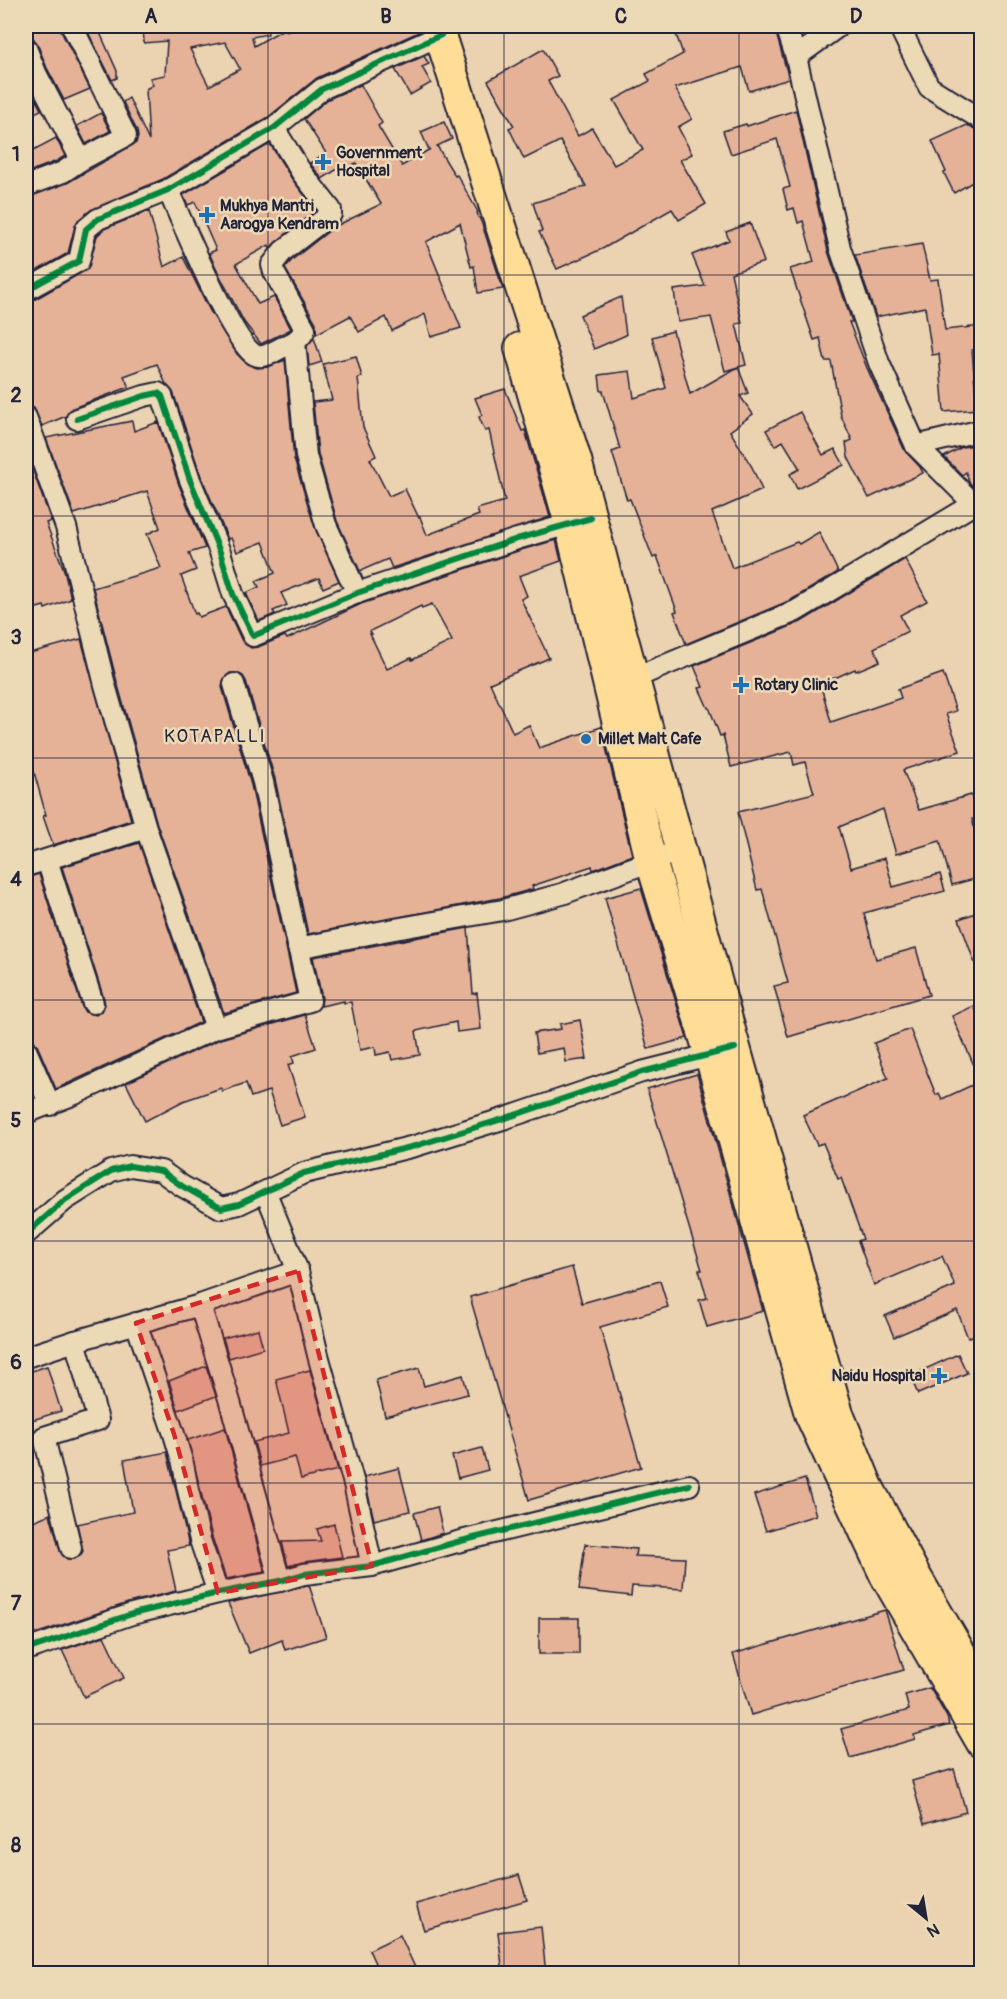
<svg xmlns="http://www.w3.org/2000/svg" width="1007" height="1999" font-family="Pangolin,sans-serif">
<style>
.building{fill:#e5b298;stroke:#22223b;stroke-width:1.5;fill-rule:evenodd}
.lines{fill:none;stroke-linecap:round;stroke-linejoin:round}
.minor-casing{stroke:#22223b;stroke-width:24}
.primary-casing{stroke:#22223b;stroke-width:34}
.minor{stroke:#ecdab7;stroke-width:20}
.primary{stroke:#ffdd96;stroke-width:30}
.cycleway-casing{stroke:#ecdab7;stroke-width:10}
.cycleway{stroke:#00873e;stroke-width:6}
.marked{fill:#d62828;fill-opacity:0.2;stroke:#d62828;stroke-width:4.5;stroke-dasharray:12 8;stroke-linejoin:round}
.grid{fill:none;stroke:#22223b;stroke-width:1.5;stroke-opacity:0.55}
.poi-dot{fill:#1f6fb2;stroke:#ecdab7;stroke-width:2}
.labels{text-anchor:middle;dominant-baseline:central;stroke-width:5;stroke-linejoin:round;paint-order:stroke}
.poi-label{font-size:16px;font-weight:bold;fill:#22223b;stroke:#ecdab7;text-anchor:start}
.neighbourhood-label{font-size:18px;letter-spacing:1.5px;fill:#22223b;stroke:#ecdab7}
.neatline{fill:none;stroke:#22223b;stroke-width:2}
.grid-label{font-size:20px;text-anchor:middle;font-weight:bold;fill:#22223b}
</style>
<rect width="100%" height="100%" fill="#ebd2b1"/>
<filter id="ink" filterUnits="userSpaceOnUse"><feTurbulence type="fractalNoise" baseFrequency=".0167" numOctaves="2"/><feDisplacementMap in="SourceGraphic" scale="12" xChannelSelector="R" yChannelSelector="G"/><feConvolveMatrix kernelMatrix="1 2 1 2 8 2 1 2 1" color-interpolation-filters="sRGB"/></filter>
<g filter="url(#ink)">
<g class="building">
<path d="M40,26h20l1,5 29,58 -26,11 -17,-32 -10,-25 -4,-5 -7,-2v-5z"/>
<path d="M85,26h12l20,45v7l-5,2z"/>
<path d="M143,26h124l1,8 -16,3 2,9 31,-18 2,3 11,-5h122l1,5 -104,47 -50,40 -104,61 -72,31 -13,10 -3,6 -7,27 -42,24v-79l41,-15 69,-40 2,-6 -1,-6 -14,-29 6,-4 20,43 -3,-52 7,-4 -3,-7 15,-3 2,-34 -23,2zM225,42l15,27 -31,17 -19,-37z"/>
<path d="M673,26h101l15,53 -40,12 -7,-24 -67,21 17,31 -14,8 14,27 -12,6 26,44 -27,16 -7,-11 -68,39 -47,21 -18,-37 3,-1 -9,-28 53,-17 -26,-45 -36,18 -15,-31 5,-2 -26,-45 55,-32 15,27 -10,5 30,55 14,-8 22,37 29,-15 -29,-50 36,-19 -4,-7 37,-20z"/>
<path d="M424,56l5,8 -7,3 9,16 -21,12 -15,-26z"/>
<path d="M26,79l15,31 -15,7z"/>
<path d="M361,85l21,38 -4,3 24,40 28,-17 -1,1 -8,-18 23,-10 8,17 -15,7 18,30 2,-1 21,37 -1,1 5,11 21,65 -25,4 -4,-27 -3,1 -11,-44 -34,19 35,86 -30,9 -6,-23 -33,17 -6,-14 -27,15 -9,-16 -34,18v-11l-31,-55 7,-8 42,-33 47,-23 -25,-41 -15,8 -2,-3 -17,11 -12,-16 16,-10 -22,-34 24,-20z"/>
<path d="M796,110l32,141 24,71h-3l18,46 38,83 15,16 3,6 -54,25 -21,-41 -2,-14 6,-3 -11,-24 -10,-55h-6l-5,-23 -6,2 -24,-71 24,-7 -11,-41 -5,2 -4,-15 -6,2 -5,-21 7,-2 -13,-48 -46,15 -8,-23 23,-7 1,2z"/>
<path d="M101,113l9,18 -24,13 -9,-18z"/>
<path d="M967,125l14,7v45l-27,16 -10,-20 2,-1 -14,-31z"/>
<path d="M56,138l9,18 -8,5 -31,12v-19z"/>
<path d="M270,144l22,35 24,31 -40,32 -6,6 -1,-3 -33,19 22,40 16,-7 17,32 -30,15 -17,-22 -25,-48 -10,-21 7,-3 -21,-48 -7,3 -5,-10z"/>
<path d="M149,211l15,56 19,-10 27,54 27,43 10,10 10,4 11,-1 17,-7 9,99 21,69 24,53 -16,7 -4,-10 -38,15 6,12 -14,6 2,3 -16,7 -13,-28 13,-6 -3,-6 19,-8 -12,-31 -26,10 -6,-14 -3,1 -27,-63 -28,-84 -7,-8 -9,-20 -33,12 5,11 -56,21 -7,8 -24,10 -8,-18 -8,-3v-103l6,-1 56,-32 9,-33 7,-7z"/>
<path d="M750,223l14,39 -33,11 11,50 -6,1 10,41 -8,2 10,26 -8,3 13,18 -23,17 22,36 10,23 -50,22 20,56 65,-26 2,2 20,-12 19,40 -47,28 -105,44 -12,-32 3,-1 -20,-55 -4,2 -23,-59 -3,1 -15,-48 8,-3 -17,-58h-2l-2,-16 31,-4 4,27 32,-10 -14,-51 21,-6 17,63 48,-27 -13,4 -14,-54 -33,5 -4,-32 31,-4 -13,-31 37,-15 -3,-8z"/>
<path d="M922,244l8,36 8,-1 7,51 36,-4v23l-9,1 5,59 -33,3 -5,-58 -7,1 -7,-48 -49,10 -21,-62z"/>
<path d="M621,297l5,38 -32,14 -14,-34z"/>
<path d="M314,338l8,24 -13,4 -2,-20z"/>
<path d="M356,356l6,21 -4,1 5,49 13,29 -6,3 19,37 16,-7 14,29 1,-1 7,18 52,-20 -2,-6 28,-8 -16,-71 -4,1 -6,-14 3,-2 -7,-17 30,-9 17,42 3,-1 25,87 -158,51 -4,-9 -28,12 -23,-50 -19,-67 -5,-52 19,-2 -9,-36z"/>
<path d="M800,412l23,43 12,-6 9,16 -47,24 -7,-15 10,-5 -17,-28 -8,5 -9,-16z"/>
<path d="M132,421l2,10 24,-9 21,63 26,63 -16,5 7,17 -15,6 14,38 2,-1 2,4 27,-10 16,34 9,7 7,-1 27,-11 2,3 74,-35 160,-54 35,-10 5,21 -42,15 8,20 -6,3 28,59 -59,25 23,50 16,-8 10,23 62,-21 31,128 -39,15 -1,-4 -60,20 1,3 -7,2 -26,7 -192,36 -33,-155 -29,-98 -3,-5 -6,-3h-7l-7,8 -1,6 29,98 45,208 -72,20 -67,-189 -40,-142 -24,-94 68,-20 -14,-34 13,-6 -13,-37 -73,23 -28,-76zM432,604l20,37 -40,19 -1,-2 -24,11 -17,-35h2l-2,-3 51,-25 1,2z"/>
<path d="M981,444v51l-12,-13 -3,-10 -4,3 -18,-18 18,-10z"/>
<path d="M26,451l25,70 -5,2 18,47 7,29 -26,10 -1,-3 -18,5z"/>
<path d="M905,559l22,42 -27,14 8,16 -34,17 6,13 -24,10 -1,-2 -34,15 1,6 9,32 70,-24 -3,-9 45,-16 13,38 -10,3 14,37 -57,19 16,40 52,-15 7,23 -6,1 9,34v24l-29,8 -12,-44 -44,13 -13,-45 -44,18 12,41 34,-10 8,29 47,-13 5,17 -81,22 12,46 40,-11 13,47 -141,42 -14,-51 14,-3 -26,-94 -5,1 -19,-78 76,-19 -9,-31 -11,3 -3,-13 -60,15 -8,-32 -3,1 -11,-29 -1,1 -9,-20 4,-1 -9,-21 107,-44z"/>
<path d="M81,639l50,181 -78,25 -10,-29 3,-1 -12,-43 -8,3v-121z"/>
<path d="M139,843l62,179 -145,67 -19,-44 -4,-5 -7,-2v-160l13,-4 43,133 3,5 11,3 6,-4 3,-6 -1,-6 -42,-132z"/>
<path d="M641,888l46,150 -39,11 -43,-151z"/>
<path d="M981,911v63l-2,1 -20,-56z"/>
<path d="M468,928l5,66 4,-1 4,36 -24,3 -1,-10 -40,9 4,24 -28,5 -2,-8 -14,3 -1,-8 -15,3 -9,-48 -7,1v-2l-23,5 1,-8 -9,-41z"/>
<path d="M974,1006l7,16v59l-29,-65z"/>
<path d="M305,1015l11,33 -24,8 2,7 -6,2 17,52 -25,8 -11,-34 -18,6 -5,-14 -24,8 -1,-3 -38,13 -38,20 -19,-38 94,-44z"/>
<path d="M580,1020l7,39 -21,3 -2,-14 -27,5 -3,-20 27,-4 -1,-5z"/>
<path d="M910,1029l26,66 3,-2 3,6 39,-18v251l-13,6 -11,-28 -63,27 -9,-21 70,-30 -13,-30 -68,29 -16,-44 5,-2 -22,-61 -3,1 -15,-36 -6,2 -14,-30 85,-37 -14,-35z"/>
<path d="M697,1074l66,237 -56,16 -8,-27 8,-2 -8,-28h3l-55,-181z"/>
<path d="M572,1267l10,36 78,-22 8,26 -68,20 41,140 -112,33 -59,-203z"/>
<path d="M258,1329l5,19 -34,10 -6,-20z"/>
<path d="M958,1354l9,19 -49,21 -8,-18z"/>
<path d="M47,1366l14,45 -35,11v-49z"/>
<path d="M206,1366l10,30 -38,14 -9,-29z"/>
<path d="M419,1368l5,18 39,-11 5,19 -83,22 -9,-36z"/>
<path d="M310,1370l28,100 -37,9 -6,-22 -35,9 -6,-24 35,-9 -13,-54z"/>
<path d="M225,1428l40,144 -39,7 -14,-42 -24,-97z"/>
<path d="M482,1448l6,22 -30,8 -6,-22z"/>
<path d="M167,1452l22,94 -22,4 9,41 -48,12 -102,34v-113l24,-10 10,37 7,8h7l6,-3 3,-5 -6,-27 56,-12 -9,-52z"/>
<path d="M399,1468l11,43 -36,9 -10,-43z"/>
<path d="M805,1479l11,36 -50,16 -12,-36z"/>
<path d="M437,1507l6,26 -22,7 -7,-27z"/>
<path d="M334,1524l8,33 -39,5 -15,4 -6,-24 39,-1 -4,-12z"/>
<path d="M585,1544l51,5 -1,7 50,2 -2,31 -51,-3 -1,10 -52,-6z"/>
<path d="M309,1585l17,52 -41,13 -3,-10 -33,13 -21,-50z"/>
<path d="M885,1610l19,60 -153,45 -18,-61z"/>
<rect x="539" y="1618" width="40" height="36"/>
<path d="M104,1636l20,42 -40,19 -22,-47z"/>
<path d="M930,1688l17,29 2,8 -35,10 1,4 -65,19 -9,-29 68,-19 -4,-15z"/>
<path d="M954,1769l12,43 -42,12 -12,-43z"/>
<path d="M519,1875l8,25 -103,30 -8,-26z"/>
<path d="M541,1927l5,47h-43l-5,-42z"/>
<path d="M400,1935l18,39h-38l-11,-24z"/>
</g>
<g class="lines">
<defs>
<g id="minor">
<path d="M786,26l10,31 44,191 39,115 37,83"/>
<path d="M899,26l30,61 53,33"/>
<path d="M26,48l10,25 45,87"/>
<path d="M796,57l43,-31"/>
<path d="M26,186l37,-14 18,-12 45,-24 -54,-110"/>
<path d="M168,190c13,29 64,153 87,165 8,4 18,-3 26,-7 9,-4 20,-8 24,-19l-31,-57 -2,-7 11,-14 48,-37v-4l-29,-37 -28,-45"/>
<path d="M26,290l53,-29 7,-32 12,-10 70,-29 106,-62 48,-39 119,-54"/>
<path d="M295,342l11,114 20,69 31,68"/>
<path d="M26,417l40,110 39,158 41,143 70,200"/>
<path d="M77,419l67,-23 14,-3 4,3 28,84 30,72 13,42 20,42 104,-43 160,-54 63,-18"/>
<path d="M982,430l-66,16 66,66"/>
<path d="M634,678l162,-67 178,-107"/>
<path d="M47,860l46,143"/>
<path d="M26,866l120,-38"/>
<path d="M298,948l91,-18 114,-20 59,-16 119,-44"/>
<path d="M26,1050l24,55"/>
<path d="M26,1113l49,-19 141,-66 94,-27 -47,-219 -29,-98"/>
<path d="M266,1193l32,78 20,84 36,129 18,82"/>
<path d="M26,1234l39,-34 46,-29 19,-5 31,5 21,15 39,22 18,-4 65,-31 111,-27 91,-28 136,-46 79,-20"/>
<path d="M200,1305l30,97 50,179"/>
<path d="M136,1323l38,111 9,30 5,26 12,50 18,53"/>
<path d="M26,1357l49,-16 125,-36 98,-34"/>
<path d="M71,1548l-27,-111 54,-17 -23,-79"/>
<path d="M26,1650l106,-36 86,-21 62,-12 24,-7 68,-8 85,-24 232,-57"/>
</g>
<g id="primary">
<path d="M437,26l139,434 42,161 103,377 117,416 29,71 48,90 67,115"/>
<path d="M520,348l50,176 81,337 59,194 100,359 75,161 97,168"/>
</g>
</defs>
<use href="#minor" class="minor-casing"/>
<use href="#primary" class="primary-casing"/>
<use href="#minor" class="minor"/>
<use href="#primary" class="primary"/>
<defs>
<g id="cycleway">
<path d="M26,290l53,-29 7,-32 12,-10 70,-29 106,-62 48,-39 119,-54"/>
<path d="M77,419l67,-23 14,-3 4,3 28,84 30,72 13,42 20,42 104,-43 160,-54 74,-21"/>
<path d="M26,1234l39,-34 46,-29 19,-5 31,5 21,15 39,22 18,-4 65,-31 111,-27 91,-28 136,-46 93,-24"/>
<path d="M26,1650l106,-36 86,-21 62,-12 24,-7 68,-8 85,-24 232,-57"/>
</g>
</defs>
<use href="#cycleway" class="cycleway-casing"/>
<use href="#cycleway" class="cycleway"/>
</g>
</g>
<path class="marked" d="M298,1271l74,295 -154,27 -44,-159 -38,-111z"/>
<path class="grid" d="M268,26v1948M504,26v1948M739,26v1948M26,275h956M26,516h956M26,758h956M26,1000h956M26,1241h956M26,1483h956M26,1724h956"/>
<g class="poi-dot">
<path d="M320 153h6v6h6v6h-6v6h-6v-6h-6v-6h6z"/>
<path d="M204 206h6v6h6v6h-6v6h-6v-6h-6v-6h6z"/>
<path d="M738 676h6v6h6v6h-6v6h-6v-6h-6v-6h6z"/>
<circle cx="586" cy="739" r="6"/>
<path d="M936 1367h6v6h6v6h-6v6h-6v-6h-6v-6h6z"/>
</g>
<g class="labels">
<g class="poi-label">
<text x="336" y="153">Government<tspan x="336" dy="18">Hospital</tspan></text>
<text x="220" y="206">Mukhya Mantri<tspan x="220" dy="18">Aarogya Kendram</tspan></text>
<text x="754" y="685">Rotary Clinic</text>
<text x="598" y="739">Millet Malt Cafe</text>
<text x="926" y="1376" text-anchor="end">Naidu Hospital</text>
</g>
<g class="neighbourhood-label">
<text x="215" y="736">KOTAPALLI</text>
</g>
</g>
<rect width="1007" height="1999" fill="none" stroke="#ecdab7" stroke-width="66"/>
<g transform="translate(926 1918) rotate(150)" stroke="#ecdab7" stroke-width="4.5" paint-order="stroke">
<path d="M0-4.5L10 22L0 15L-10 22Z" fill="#22223b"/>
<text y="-9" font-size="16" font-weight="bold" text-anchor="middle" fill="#22223b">N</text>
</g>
<rect x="33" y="33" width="941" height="1933" class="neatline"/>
<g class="grid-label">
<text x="151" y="23">A</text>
<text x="386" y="23">B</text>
<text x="621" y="23">C</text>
<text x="856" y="23">D</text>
<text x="16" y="161">1</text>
<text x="16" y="402">2</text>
<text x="16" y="644">3</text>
<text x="16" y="886">4</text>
<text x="16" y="1127">5</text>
<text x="16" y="1369">6</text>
<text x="16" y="1610">7</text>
<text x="16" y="1852">8</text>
</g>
</svg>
